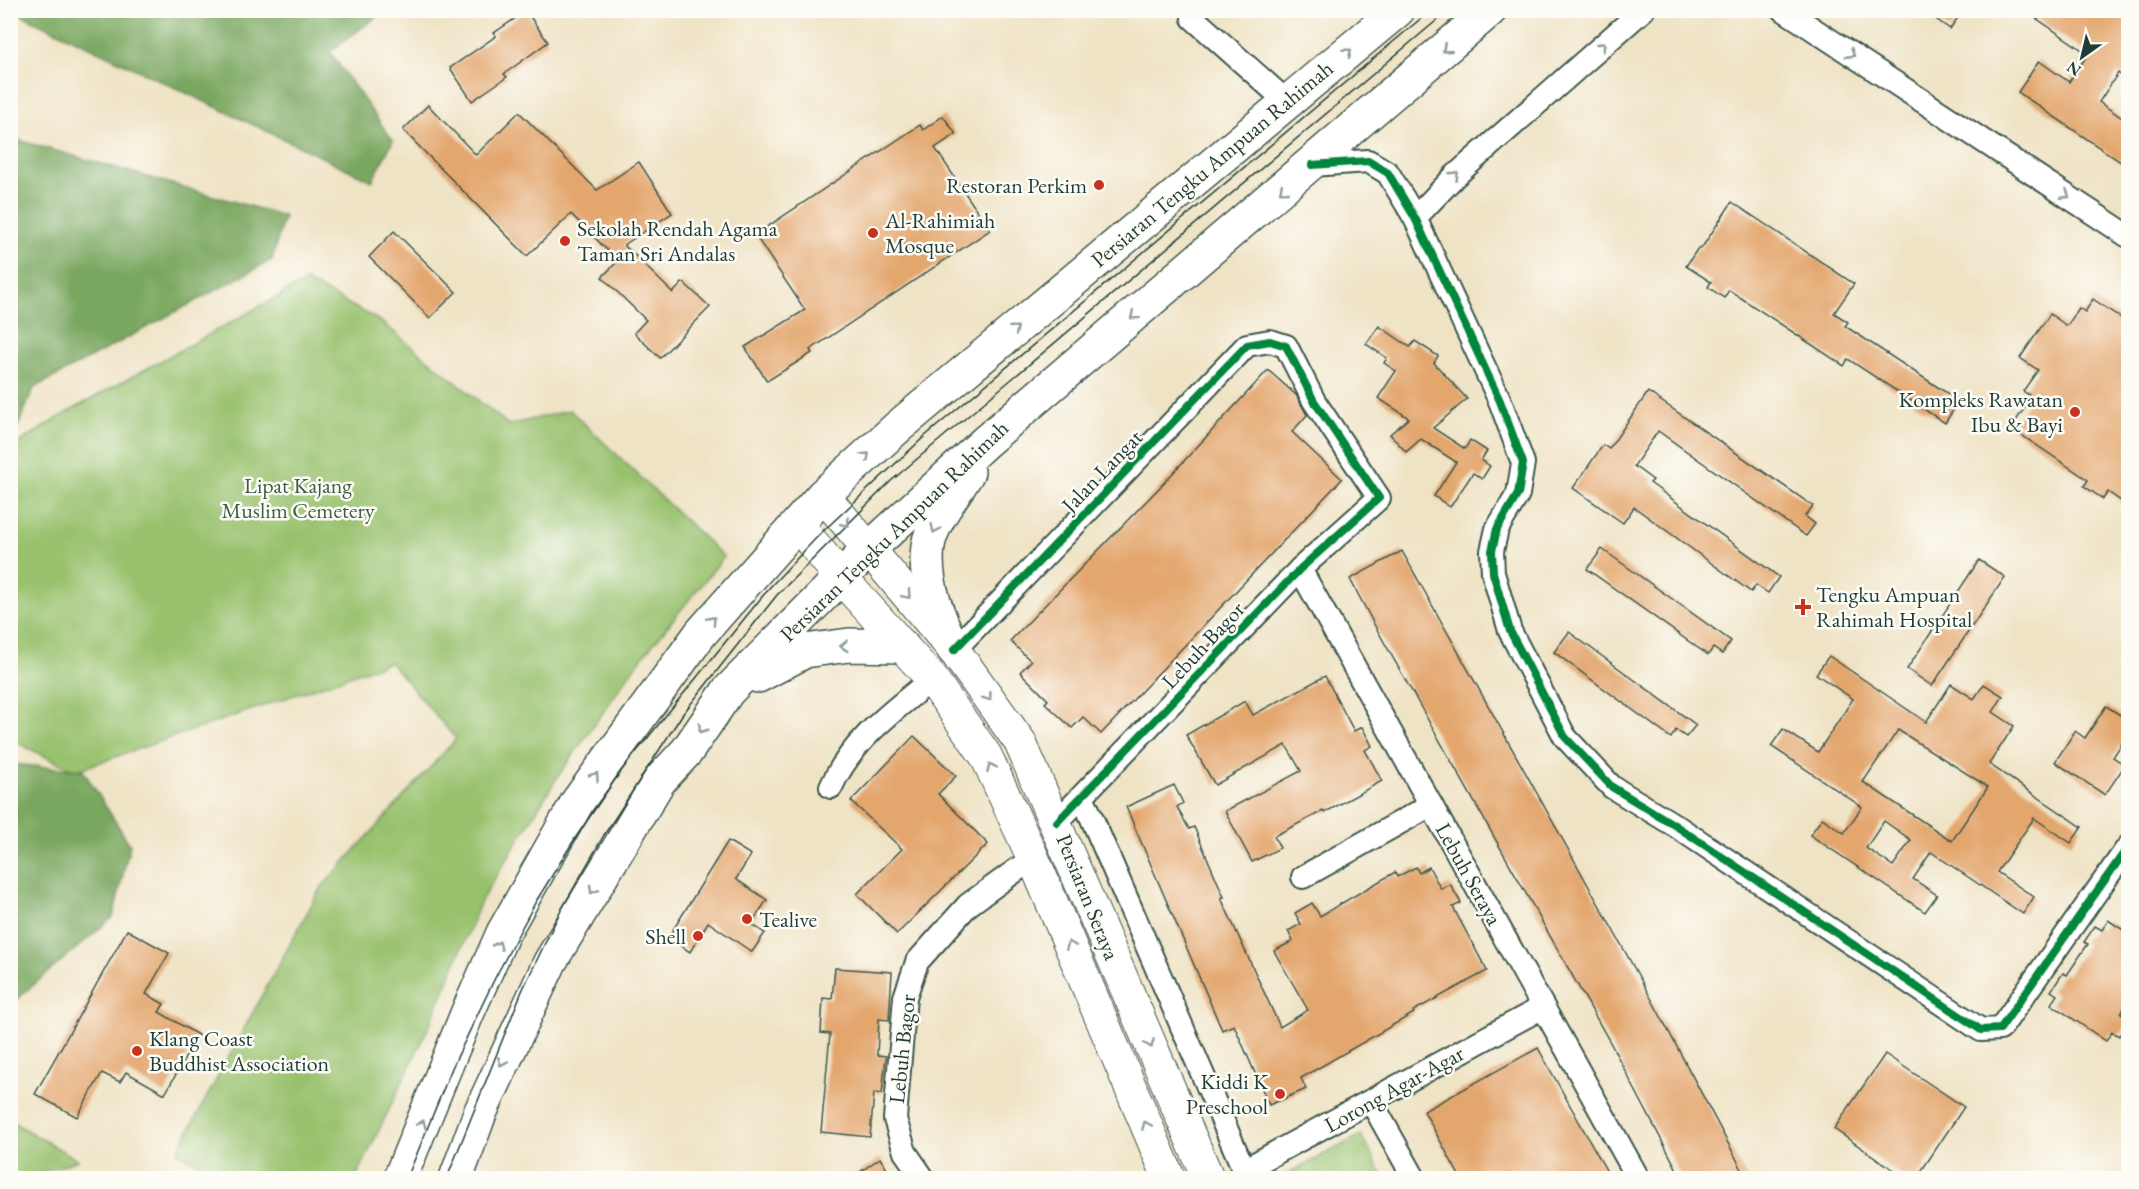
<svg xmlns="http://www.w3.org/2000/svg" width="2139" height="1189" font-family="'EB Garamond',serif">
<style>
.green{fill:#98c16d;stroke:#5c7f50;stroke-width:1.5}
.forest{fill:#7aa760;stroke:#4c724a;stroke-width:1.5}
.building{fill:#e3a66d;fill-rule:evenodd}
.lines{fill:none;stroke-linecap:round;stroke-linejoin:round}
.street-casing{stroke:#3e564a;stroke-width:26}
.secondary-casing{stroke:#3e564a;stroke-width:34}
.highway-casing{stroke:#3e564a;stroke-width:36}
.street{stroke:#fff;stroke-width:22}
.secondary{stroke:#fff;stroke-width:32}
.highway{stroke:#fff;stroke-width:33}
.tram{stroke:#1f3d34;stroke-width:1.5}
.cycleway-casing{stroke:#fdfcf7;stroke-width:11}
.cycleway{stroke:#00873e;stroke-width:8}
.oneway{stroke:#8f9e9a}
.poi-dot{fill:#c8321e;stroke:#fdfcf7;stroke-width:2}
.labels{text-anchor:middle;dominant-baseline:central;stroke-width:5;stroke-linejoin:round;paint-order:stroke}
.street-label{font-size:22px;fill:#1f3d34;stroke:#fdfcf7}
.poi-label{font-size:22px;fill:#1f3d34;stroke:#fdfcf7;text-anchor:start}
.park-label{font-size:22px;fill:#3d5e42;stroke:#fdfcf7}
</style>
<rect width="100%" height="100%" fill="#fdfcf7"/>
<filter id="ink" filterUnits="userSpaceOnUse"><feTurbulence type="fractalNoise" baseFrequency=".0167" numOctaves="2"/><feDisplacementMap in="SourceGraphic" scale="12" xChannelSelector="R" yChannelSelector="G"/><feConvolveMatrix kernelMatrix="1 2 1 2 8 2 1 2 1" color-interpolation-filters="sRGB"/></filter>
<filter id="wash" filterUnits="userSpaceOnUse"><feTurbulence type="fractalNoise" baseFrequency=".008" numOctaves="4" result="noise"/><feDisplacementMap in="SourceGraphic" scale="24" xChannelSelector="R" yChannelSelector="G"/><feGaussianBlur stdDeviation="1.35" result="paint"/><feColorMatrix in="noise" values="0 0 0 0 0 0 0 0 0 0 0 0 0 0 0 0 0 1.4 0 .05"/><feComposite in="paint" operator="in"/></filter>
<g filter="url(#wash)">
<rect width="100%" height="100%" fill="#efe3c5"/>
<g class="green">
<path d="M306,281l74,40 129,104 61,-15 154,147 -88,108 -81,116 -73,118 -51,123 -75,156h-132l-47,-26 143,-263 136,-150 -66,-77 -315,109 -64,-31 -1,-292 56,-35z"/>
<path d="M11,1121l67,39 -53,18h-14z"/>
<path d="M1361,1135l23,43h-105z"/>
</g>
<g class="forest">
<path d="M11,10l373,1 -54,41 63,89 -21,40z"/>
<path d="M11,138l273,78 -12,44 -238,128 -23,55z"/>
<path d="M11,764l72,6 47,75 -17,72 -102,87z"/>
</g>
<g id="blocks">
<g class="building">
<path d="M1923,10h40l-13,19z"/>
<path d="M2024,10h104v71l-10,-8 -19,29 29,20v45l-110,-75 21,-31 30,21 19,-28z"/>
<path d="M526,11l22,31 -44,32 3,3 -35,24 -22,-33 46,-32 -2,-3z"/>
<path d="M428,105l48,50 43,-43 78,78 42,-28 33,51 -48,32 49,48 10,-11 27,25 -50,51 -26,-25 12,-13 -44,-43 16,-16 -47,-47 -44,42 -124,-126z"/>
<path d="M943,116l13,18 -21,14 55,82 -180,120 2,3 -45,28 -22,-34 60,-37 -50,-75 165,-110 3,5z"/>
<path d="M1732,202l122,82 -20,29 14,9 -3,4 114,75 -14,22 -97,-64 -4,7 -115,-76 -5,8 -16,-11 3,-5 -25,-16 12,-18 3,1z"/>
<path d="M394,231l62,61 -26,26 -61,-61z"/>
<path d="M2093,299l35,24v183l-20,-14 -5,7 -19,-13 4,-6 -77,-52 21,-31 -9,-6 15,-21 -18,-12 30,-44 17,12 12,-18 6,4z"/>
<path d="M1379,326l31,21 5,-6 23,15 -4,7 33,36 -34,29 32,21 5,-9 17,11 -6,9 9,6 -8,13 -9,-6 -23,34 -16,-11 22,-34 -35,-23 -15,13 -16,-18 19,-16 -31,-20 18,-27 -12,-8 3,-5 -21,-14z"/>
<path d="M1268,370l28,25 11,20 -15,17 50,47 -241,255 -18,-17 -11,11 -27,-25 3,-3 -28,-28 11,-11 -21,-20 150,-154z"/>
<path d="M1648,392l165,114 -8,10 10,8 -9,12 -148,-105 -24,35 19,14 -3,3 129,94 -11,16 -12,-8 -5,7 -117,-85 -11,16 -50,-35 30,-43 6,4z"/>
<path d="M1602,549l129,92 -9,13 -9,-6 -5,7 -121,-86z"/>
<path d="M1402,551l250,449 95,179h-65l-71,-135 -236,-418 -25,-47z"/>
<path d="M1979,560l26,17 -73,109 -25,-17z"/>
<path d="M1569,632l127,93 -10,12 -10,-7 -5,8 -117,-86z"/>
<path d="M1829,656l97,66 25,-38 23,15 10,-15 19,12 -10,16 21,14 -25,38 93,63 -11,16 -37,-25 -37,54 37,25 -11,17 -92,-62 -18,27 24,16 -12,17 -115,-77 12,-17 22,15 18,-26 -91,-61 12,-17 35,23 35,-53 -37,-25zM1898,730l90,57 -36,54 -89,-59zM1884,821l27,19 -18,26 -27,-18z"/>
<path d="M1325,676l29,55 8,-4 10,19 -7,4 17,31 -58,32 -1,-2 -49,25 6,12 -28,14 -27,-51 76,-40 -15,-26 -71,40 -29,-50 59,-34 8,14z"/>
<path d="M2106,706l22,14v14l-15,23 12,8 -20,30 -50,-33 20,-31 10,7z"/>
<path d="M914,736l42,40 -18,18 50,50 -91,90 -40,-40 45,-45 -51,-48z"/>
<path d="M1174,785l9,18 -6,4 12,22 5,-2 30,70 -3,1 59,129 28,-17 -34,-59 19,-10 -5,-10 13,-7 -6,-11 17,-10 8,13 75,-44 2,5 19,-10 3,6 10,-6 12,22 9,-5 11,19 -8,4 34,64 -74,40 1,2 -113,65 5,11 -37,16 -35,-80 -12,5 -96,-223z"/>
<path d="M728,841l23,14 -15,24 31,21 -16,24 14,9 -13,19 -44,-30 -18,30 -22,-14z"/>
<path d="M2108,920l20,13v68l-7,12 7,5v4l-9,14 -7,-4 -6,9 -55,-37 6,-9 -6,-4 12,-18 4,2 21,-31 -4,-2 11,-16 7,4z"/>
<path d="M127,930l42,23 -23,41 18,10 -5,8 39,23 -33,59 -39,-22 -6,10 -18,-9 -25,44 -42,-23z"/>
<path d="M835,968l57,4 -3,48 -10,-1 -2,36 9,1 -4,38 -8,-1 -4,44 -49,-5 9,-98 -9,-1 2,-35 9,1z"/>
<path d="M1538,1048l73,131h-150l-37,-68z"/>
<path d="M1885,1054l79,53 -48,72h-9l-73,-50z"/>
<path d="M880,1158l13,21h-43z"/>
</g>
</g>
</g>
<g filter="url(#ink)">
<use href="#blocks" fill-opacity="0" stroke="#3e564a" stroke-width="1.5"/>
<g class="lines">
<defs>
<g id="street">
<path d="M1195,10l-2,8 94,84"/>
<path d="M1784,10l344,226"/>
<path d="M1312,165l56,-4 20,12 27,45 85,183 23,62 -5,31 -21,35 -5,22 1,22 17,58 55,106 47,50 64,39 305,204 19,-1 128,-182"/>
<path d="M1415,218l40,-42 188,-166"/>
<path d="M1300,569l338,609"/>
<path d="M954,650l293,-305 23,-4 16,5 28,55 65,97 -79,71 -243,253"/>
<path d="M831,787c21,-47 62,-76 101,-108"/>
<path d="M1083,798l161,372"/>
<path d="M1303,877l128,-72"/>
<path d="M1371,1101l43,77"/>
<path d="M923,1178l-18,-26 -10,-33 10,-122 12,-35 51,-57 65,-47"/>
<path d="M1238,1178l6,-8 299,-163"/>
</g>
<g id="secondary">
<path d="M823,495l131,155 66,92 188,436"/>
<path d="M797,524l45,55 90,100 54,77 47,102 136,320"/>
</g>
<g id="highway">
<path d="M954,650c-15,-31 -31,-68 -26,-104 4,-25 27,-52 40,-74"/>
<path d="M758,676l47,-25 44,-6 53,1"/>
<path d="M400,1178l67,-164 36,-81 75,-132 123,-168 122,-138 75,-68 500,-417"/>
<path d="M456,1178l24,-65 70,-151 109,-181 28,-30 41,-60 140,-141 117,-108 505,-432"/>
</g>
</defs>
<use href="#street" class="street-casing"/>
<use href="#secondary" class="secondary-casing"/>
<use href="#highway" class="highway-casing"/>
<use href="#street" class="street"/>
<use href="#secondary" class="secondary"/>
<use href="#highway" class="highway"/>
<g class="tram">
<path d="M407,1178l45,-110 43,-90 40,-75 41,-66 44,-65 150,-185 50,-53 105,-98 506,-426"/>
<path d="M447,1178l75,-187 38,-79 44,-77 78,-120 95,-120 114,-114 558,-471"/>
</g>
<defs>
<g id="cycleway">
<path d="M1312,165l56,-4 20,12 27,45 85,183 23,62 -5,31 -21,35 -5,22 1,22 17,58 55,106 47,50 64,39 305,204 19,-1 128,-182"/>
<path d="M954,650l293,-305 23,-4 16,5 28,55 65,97 -79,71 -243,253"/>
</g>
</defs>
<use href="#cycleway" class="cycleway-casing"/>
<use href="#cycleway" class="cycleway"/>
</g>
<defs><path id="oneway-chevron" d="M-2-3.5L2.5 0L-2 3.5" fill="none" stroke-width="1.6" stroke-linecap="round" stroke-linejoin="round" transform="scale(1.5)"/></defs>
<g class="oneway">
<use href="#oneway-chevron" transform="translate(1602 46) rotate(-41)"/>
<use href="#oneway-chevron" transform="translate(1446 49) rotate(139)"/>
<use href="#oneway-chevron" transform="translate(1348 52) rotate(-39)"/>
<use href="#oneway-chevron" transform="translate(1851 54) rotate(33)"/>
<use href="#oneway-chevron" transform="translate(1455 175) rotate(-44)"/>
<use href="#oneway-chevron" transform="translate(1283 190) rotate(140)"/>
<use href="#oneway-chevron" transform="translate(2066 195) rotate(33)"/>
<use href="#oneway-chevron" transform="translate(1134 316) rotate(140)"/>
<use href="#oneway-chevron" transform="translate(1015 329) rotate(-40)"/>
<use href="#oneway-chevron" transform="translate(866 456) rotate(-42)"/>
<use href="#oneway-chevron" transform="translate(846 523) rotate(50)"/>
<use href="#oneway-chevron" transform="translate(935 529) rotate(115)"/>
<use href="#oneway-chevron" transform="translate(907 595) rotate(49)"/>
<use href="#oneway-chevron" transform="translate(712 620) rotate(-48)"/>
<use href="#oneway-chevron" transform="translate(844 646) rotate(176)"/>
<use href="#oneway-chevron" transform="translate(988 697) rotate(54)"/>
<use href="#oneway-chevron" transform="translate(702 729) rotate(125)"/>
<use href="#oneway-chevron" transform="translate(991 767) rotate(-115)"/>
<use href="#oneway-chevron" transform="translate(595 776) rotate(-55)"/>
<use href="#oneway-chevron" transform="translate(593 890) rotate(121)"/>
<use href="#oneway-chevron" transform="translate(498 945) rotate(-66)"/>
<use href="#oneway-chevron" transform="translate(1070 945) rotate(-113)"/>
<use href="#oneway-chevron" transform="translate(1150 1044) rotate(67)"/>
<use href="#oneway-chevron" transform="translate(502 1062) rotate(114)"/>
<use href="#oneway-chevron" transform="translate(422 1124) rotate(-68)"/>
<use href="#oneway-chevron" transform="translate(1146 1125) rotate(-113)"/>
</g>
</g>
<g class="poi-dot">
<circle cx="1099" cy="185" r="6"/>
<circle cx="873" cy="233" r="6"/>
<circle cx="565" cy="241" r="6"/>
<circle cx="2075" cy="412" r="6"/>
<path d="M1800 598h6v6h6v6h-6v6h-6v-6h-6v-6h6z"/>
<circle cx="747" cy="919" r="6"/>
<circle cx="698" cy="936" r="6"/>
<circle cx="137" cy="1051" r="6"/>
<circle cx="1280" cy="1094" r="6"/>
</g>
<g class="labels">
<g class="street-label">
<text transform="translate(1212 164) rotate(-40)">Persiaran Tengku Ampuan Rahimah</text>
<text transform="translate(1102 471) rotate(-46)">Jalan Langat</text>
<text transform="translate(894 531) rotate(-44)">Persiaran Tengku Ampuan Rahimah</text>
<text transform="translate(1203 645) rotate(-47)">Lebuh Bagor</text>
<text transform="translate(1469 874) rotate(61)">Lebuh Seraya</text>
<text transform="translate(1088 897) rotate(68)">Persiaran Seraya</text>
<text transform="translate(902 1049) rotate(-84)">Lebuh Bagor</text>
<text transform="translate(1394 1089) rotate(-29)">Lorong Agar-Agar</text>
</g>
<g class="poi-label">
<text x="1087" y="185" text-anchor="end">Restoran Perkim</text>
<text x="885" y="220">Al-Rahimiah<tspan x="885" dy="25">Mosque</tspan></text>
<text x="577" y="228">Sekolah Rendah Agama<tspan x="577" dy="25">Taman Sri Andalas</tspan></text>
<text x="2063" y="399" text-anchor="end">Kompleks Rawatan<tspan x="2063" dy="25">Ibu &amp; Bayi</tspan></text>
<text x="1816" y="594">Tengku Ampuan<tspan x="1816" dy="25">Rahimah Hospital</tspan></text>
<text x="759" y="919">Tealive</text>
<text x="686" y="936" text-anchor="end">Shell</text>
<text x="149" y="1038">Klang Coast<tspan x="149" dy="25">Buddhist Association</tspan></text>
<text x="1268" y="1081" text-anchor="end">Kiddi K<tspan x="1268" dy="25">Preschool</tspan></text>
</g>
<g class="park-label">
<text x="298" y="485">Lipat Kajang<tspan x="298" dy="25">Muslim Cemetery</tspan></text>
</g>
</g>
<rect width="2139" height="1189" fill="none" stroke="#fdfcf7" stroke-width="36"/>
<g transform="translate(2082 57) rotate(214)" stroke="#fdfcf7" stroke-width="4.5" paint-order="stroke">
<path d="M0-4.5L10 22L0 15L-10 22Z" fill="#1f3d34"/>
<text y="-9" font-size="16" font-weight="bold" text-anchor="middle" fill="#1f3d34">N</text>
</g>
</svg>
